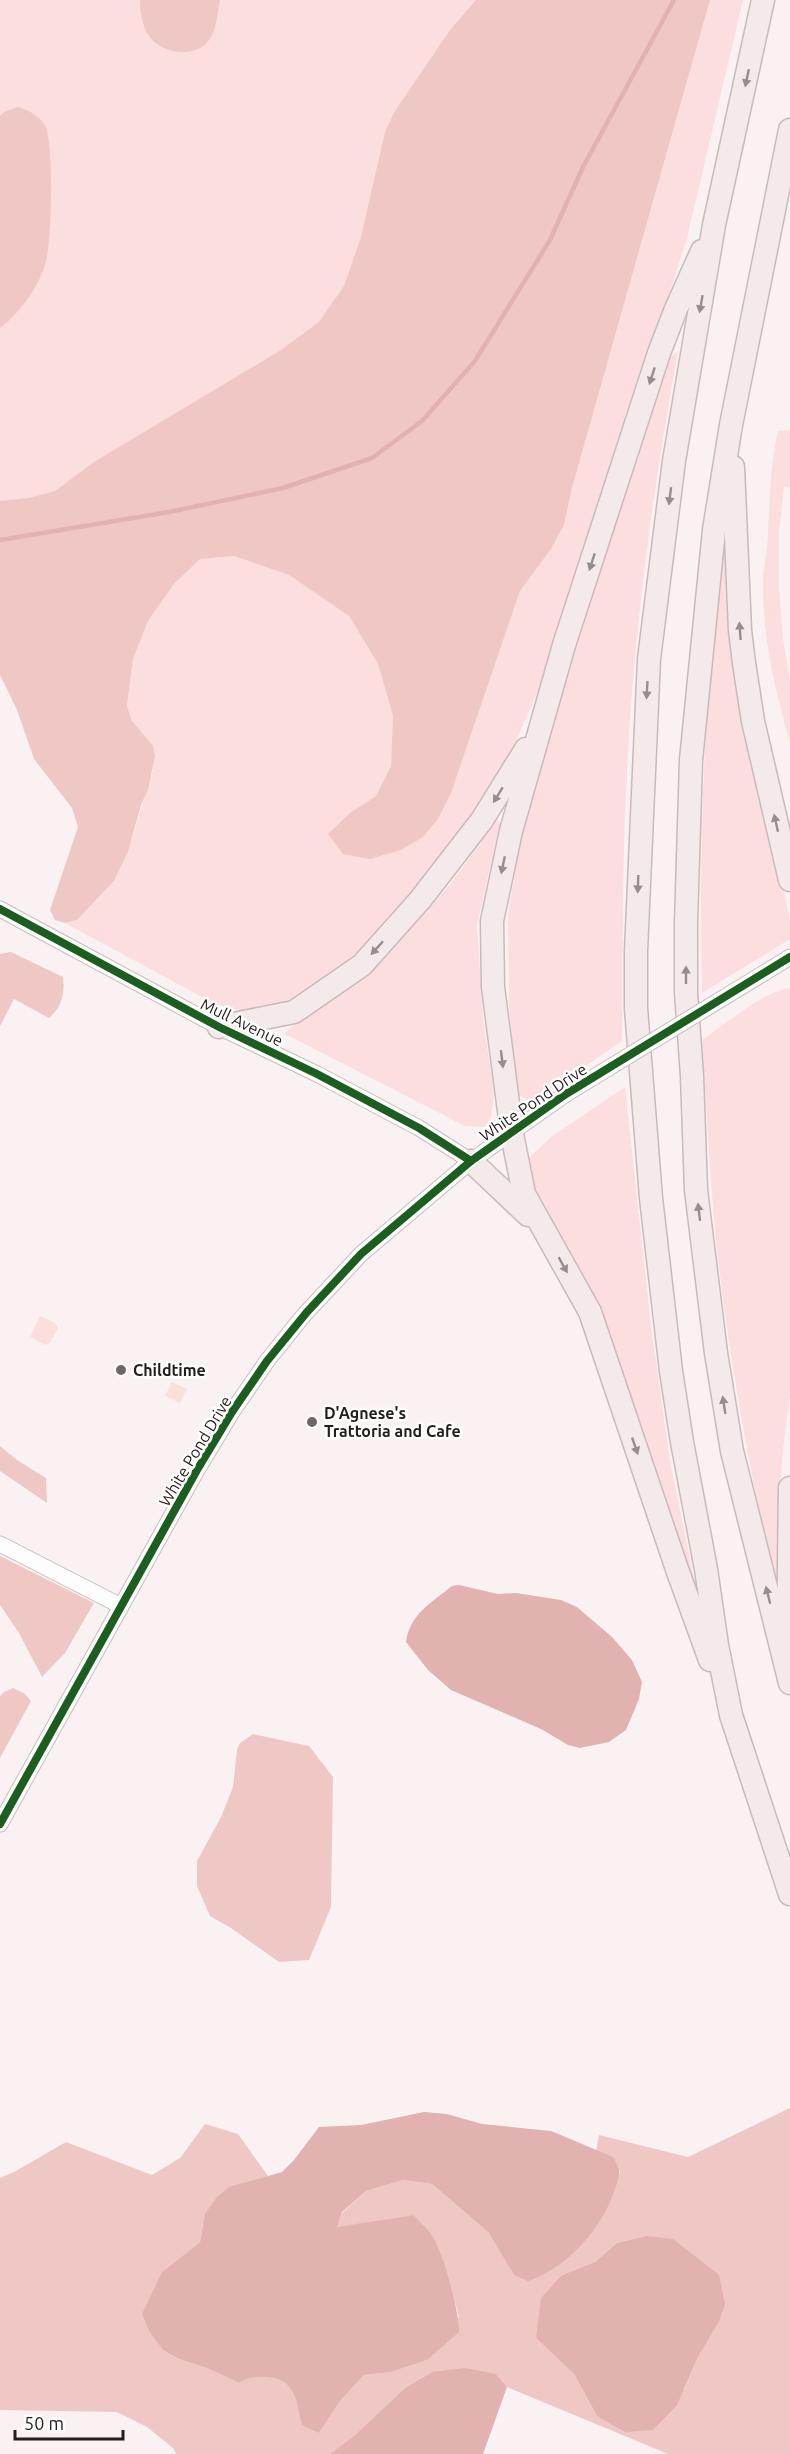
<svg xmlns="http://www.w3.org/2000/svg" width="790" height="2454" font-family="Ubuntu,sans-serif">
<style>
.green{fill:#fbdedd}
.forest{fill:#efc8c5;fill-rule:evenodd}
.water{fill:#e1b2af}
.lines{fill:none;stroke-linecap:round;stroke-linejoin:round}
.stream{stroke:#e1b2af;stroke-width:4.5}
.minor-casing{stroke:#c7bdbd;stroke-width:17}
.highway-casing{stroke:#c8baba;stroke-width:25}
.minor{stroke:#fefdfd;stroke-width:15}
.highway{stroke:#f5eaea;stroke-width:22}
.minor-bridge-casing{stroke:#c7bdbd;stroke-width:17;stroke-linecap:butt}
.minor-bridge{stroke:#fefdfd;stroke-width:15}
.cycleway-casing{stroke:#fff;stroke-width:11}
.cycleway{stroke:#1b5e20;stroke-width:8}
.oneway{fill:#988d8d}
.poi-dot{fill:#716666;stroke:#fff;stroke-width:2}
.labels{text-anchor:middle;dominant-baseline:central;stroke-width:5;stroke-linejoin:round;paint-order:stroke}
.street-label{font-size:16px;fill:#271b1b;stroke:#fff}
.poi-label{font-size:16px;font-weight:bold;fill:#271b1b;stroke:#fff;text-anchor:start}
</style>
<rect width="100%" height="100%" fill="#faf2f2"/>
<g class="green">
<path d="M0,0h533l-232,387 -301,133z"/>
<path d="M710,0h33l-56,238 -107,336 -43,119 -31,71 -20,37 -102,129 -97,80 -30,5 -42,-11 -150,-81 12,-3 37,-39 14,-29 25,-82 -12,-37 -9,-12 -5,-15 6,-47 15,-38 26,-37 25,-25 35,-3 55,19 60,41 29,48 15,52 -2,50 -15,30 -25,16 100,-20 69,-201 31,-42 13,-24 8,-37z"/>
<path d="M678,351c-25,138 -44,278 -51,418 -5,90 -4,181 -5,272l-79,55 -16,4 -10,-7 -8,-90 -1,-87 17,-104 58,-188 85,-264z"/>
<path d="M790,430v58l-6,-1 -5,45v55l4,52 7,41v62c-16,-54 -28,-108 -27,-164 1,-14 5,-31 5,-46 2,-34 2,-67 10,-101z"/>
<path d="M726,534l56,349 8,38v18l-88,54c-2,-88 -1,-176 4,-264 4,-65 13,-130 20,-195z"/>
<path d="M495,818l5,5 -23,102 6,94 11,74 -3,25 -7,9 -19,-1 -180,-92c8,-10 17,-14 28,-22 19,-15 39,-31 57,-47 45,-36 98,-97 125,-147z"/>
<path d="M790,988v408c-10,66 -15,135 -7,202l-11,-21c-21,-105 -42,-212 -54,-319 -8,-72 -11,-145 -16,-218 24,-16 60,-48 88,-52z"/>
<path d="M625,1087l26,239 19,135 25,123 -7,1 -89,-278 -19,-38 -41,-57 -13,-51 25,-24z"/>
<path d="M40,1316l15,7 3,5 -8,15 -5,2 -15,-8z"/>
<path d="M172,1382l15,7 -7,14 -15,-7z"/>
</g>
<g class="forest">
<path d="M140,0h80c-3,13 -3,30 -11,40 -13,19 -48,14 -60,-4 -7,-11 -9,-24 -9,-36z"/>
<path d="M476,0h234l-138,488 -8,37 -13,24 -31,42 -69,202 -13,26 -15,18 -22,13 -31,9 -27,-5 -15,-20 23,-22 25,-16 15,-30 2,-50 -15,-52 -29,-48 -60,-41 -55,-19 -34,3 -26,25 -26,37 -15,38 -6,47 5,15 21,25 2,10 -7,34 -7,15 -13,47 -14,29 -37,39 -12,3 -10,-3 -5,-10 28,-83 -6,-19 -38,-49 -17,-49 -17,-35v-174l29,-3 26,-7 39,-29 187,-112 38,-28 25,-36 17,-49 24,-105 10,-21 55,-81z"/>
<path d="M18,107c10,3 20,8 26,17 11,16 7,112 3,133 -5,26 -26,55 -47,71v-212l4,-4z"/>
<path d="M11,952l52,25c2,16 -1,30 -14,41l-35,-19 -14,27v-72z"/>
<path d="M0,1446l17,14 29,18 1,25 -47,-32z"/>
<path d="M0,1556l94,47 -29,50 -23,24 -23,-44 -19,-28z"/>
<path d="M13,1688l12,6 6,7 -31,57v-62l4,-4z"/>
<path d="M253,1734l56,12 24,31 -2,130 -22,53 -30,2 -48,-34 -21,-12 -13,-30v-25l24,-44 12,-30 4,-38 3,-6z"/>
<path d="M790,2108v346h-122l-161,-67 -11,-13 -64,-2 -27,16 -50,47 -25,19h-154l-3,-6 -26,-21 -30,-15 -117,-2v-232l14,-6 52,-30 86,33 28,-17 25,-34 33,10 30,42 -16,5 -49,43 -3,18 -38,30 -12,61 13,17 16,9 28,9 32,15 10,-7 31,1 12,11 5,15 22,30 21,-32 24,-26 27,-3 36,-12 32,-43 -9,-33 -17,-47 -19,-22 -78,13 6,-15 24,-22 37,-11 29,4 56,48 26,43 86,-56 12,-22 8,-25 -6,-14 -18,-6 3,-17 89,22zM646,2236l73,86 -21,35 -14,33 -87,26 -23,-42 -38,-36 26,-63 33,-13 22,-19z"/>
</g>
<g class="water">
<path d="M459,1585l39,9 18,-1 45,7 16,7 35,30 20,23 10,22 -3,17 -13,31 -17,12 -29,6 -12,-3 -27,-16 -90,-39 -23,-20 -22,-28c4,-28 25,-39 46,-56z"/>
<path d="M424,2112l23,2 35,10 69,7 60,25 3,2c2,4 5,9 5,13 1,5 -2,12 -4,18 -13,40 -48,79 -87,92l-14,-6 -26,-43 -56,-48 -29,-4 -37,11 -24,21 -5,15 77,-12c6,7 14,14 19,22 11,19 26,73 26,95l-32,28 -36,12 -27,3 -24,26 -21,32 -17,-8c-6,-24 -6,-47 -36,-48 -11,0 -17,-1 -27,6l-32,-15 -28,-9 -16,-9 -13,-17 -8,-19 20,-42 38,-30 5,-28 12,-17 12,-10 53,-15 12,-12 25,-33 42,-2z"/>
<path d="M646,2236l27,3 46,36 6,29 -6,18 -21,35 -21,48 -24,25 -28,2 -28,-16 -23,-42 -38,-36 5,-40 21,-23 33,-13 22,-19z"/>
<path d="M465,2368l31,6 11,13 -24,67h-153l25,-19 50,-47 27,-16z"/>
</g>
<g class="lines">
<path class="stream" d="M0,540l169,-28 114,-24 89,-30 50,-37 53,-60 75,-121 33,-73 91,-167"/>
<defs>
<g id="minor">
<path d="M0,909l219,118 98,47 102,54 52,33"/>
<path d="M764,973l26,-16"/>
<path d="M0,1544l121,62"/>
<path d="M0,1824l197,-354 35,-58 35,-51 37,-46 57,-61 110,-93 95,-67"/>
</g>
<g id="highway">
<path d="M763,0l-49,225 -40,236 -25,198 -13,292v57l15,190 20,173 11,71 24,127 11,76 14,70 59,179"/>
<path d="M790,130l-59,295 -17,105 -23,230 -5,163v69l6,84 4,114 20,163 16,98 58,232"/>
<path d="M702,251l-26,58 -17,44 -95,292 -53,186 -19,90 1,66 19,147 12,60 66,118 88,260 32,88"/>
<path d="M733,467l7,163 4,33 9,58 37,159"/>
<path d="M219,1027l75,-15 68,-47 58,-65 62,-80 44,-71"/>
<path d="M471,1161l57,54"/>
<path d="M788,1637l2,-149"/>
</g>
</defs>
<use href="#minor" class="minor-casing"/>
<use href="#highway" class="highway-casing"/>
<use href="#minor" class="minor"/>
<use href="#highway" class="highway"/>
<defs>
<path id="minor-bridge" d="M566,1094l198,-121"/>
</defs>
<use href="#minor-bridge" class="minor-bridge-casing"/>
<use href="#minor-bridge" class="minor-bridge"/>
<defs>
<g id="cycleway">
<path d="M0,909l219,118 98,47 102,54 52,33"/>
<path d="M0,1824l197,-354 35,-58 35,-51 40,-49 54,-58 110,-93 95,-67 224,-137"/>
</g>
</defs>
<use href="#cycleway" class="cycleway-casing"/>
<use href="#cycleway" class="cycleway"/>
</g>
<defs><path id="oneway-solid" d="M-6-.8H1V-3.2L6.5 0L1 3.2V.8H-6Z" transform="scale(1.5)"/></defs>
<g class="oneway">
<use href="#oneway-solid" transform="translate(747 78) rotate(102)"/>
<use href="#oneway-solid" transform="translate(701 304) rotate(100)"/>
<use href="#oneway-solid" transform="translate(652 376) rotate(108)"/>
<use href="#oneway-solid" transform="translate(670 496) rotate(97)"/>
<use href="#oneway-solid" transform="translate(592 562) rotate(108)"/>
<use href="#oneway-solid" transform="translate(740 631) rotate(-94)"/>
<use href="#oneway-solid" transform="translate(647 690) rotate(93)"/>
<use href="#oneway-solid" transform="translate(498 795) rotate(121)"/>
<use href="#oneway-solid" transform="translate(776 823) rotate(-103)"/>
<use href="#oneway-solid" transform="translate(503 865) rotate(102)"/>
<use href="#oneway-solid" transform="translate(638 884) rotate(92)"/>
<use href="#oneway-solid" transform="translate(377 948) rotate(132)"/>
<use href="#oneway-solid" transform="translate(686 975) rotate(-90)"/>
<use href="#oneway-solid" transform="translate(502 1059) rotate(83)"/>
<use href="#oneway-solid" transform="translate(699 1212) rotate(-97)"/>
<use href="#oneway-solid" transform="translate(563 1265) rotate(61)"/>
<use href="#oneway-solid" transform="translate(724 1405) rotate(-99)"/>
<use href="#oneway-solid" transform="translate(635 1446) rotate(71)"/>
<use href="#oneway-solid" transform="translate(768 1595) rotate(-104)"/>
</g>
<g class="poi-dot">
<circle cx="121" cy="1370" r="6"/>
<circle cx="312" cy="1422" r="6"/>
</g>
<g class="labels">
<g class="street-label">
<text transform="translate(242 1022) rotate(26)">Mull Avenue</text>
<text transform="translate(533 1102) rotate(-34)">White Pond Drive</text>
<text transform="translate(195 1451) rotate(-59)">White Pond Drive</text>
</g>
<g class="poi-label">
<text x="133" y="1370">Childtime</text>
<text x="324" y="1413">D'Agnese's<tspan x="324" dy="18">Trattoria and Cafe</tspan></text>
</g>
</g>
<path d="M15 2430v9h108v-9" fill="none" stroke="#271b1b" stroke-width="3"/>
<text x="24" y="2430" font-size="18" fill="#271b1b" stroke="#ffffff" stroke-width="4.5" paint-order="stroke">50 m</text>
</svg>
